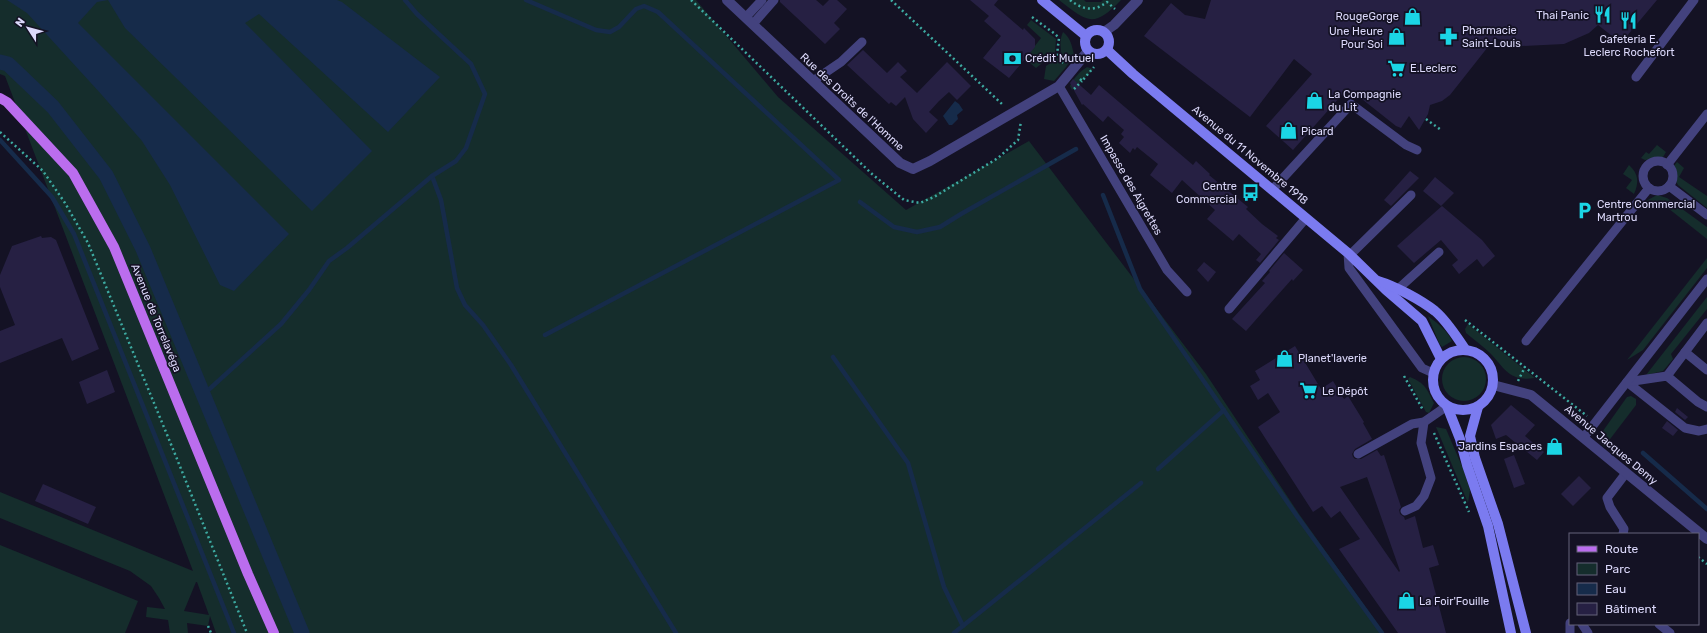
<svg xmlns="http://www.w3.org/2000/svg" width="1707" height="633" font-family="Rubik,sans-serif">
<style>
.green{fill:#152d2c;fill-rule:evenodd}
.water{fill:#162b4a}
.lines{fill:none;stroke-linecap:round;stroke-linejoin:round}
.stream{stroke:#162b4a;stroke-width:4.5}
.canal{stroke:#162b4a;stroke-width:15}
.building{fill:#262043;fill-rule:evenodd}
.path{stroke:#3daaa1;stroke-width:2.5;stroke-dasharray:2 3;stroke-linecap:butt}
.lane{stroke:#43427e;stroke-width:9}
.street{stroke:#43427e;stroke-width:10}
.secondary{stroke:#7b7bf0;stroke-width:10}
.primary{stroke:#bb6dee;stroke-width:10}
.labels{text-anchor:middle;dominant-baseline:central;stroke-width:3.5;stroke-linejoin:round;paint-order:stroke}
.poi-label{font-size:11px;fill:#dcd9fb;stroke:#141224;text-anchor:start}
.street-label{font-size:11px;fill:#dcd9fb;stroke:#141224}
</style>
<rect width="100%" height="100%" fill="#141224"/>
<g class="green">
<path d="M0,0h696l82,97 128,113 123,-69 177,233 93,140 85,119h-1168l-6,-17 -2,10 -21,-3 1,10h-18l-2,-13 -22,-3 1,-10 18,2 -6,-11 -8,-12 -21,-15 -130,-53v-26l193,79 -188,-495 -5,-2zM196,582h1l12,33 -25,-4z"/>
<path d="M1059,0h25l2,2h15l2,-2h18c-27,28 -33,23 -62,0z"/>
<path d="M1031,20l25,19 -1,14 -19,15 -11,-9 16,-21 -14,-13z"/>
<path d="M1063,32c8,6 9,15 11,23l-8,12 -12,14 -10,-2 2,-13c25,-14 9,-15 17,-34z"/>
<path d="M1087,67l6,2 -11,12 -10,9 -2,-4c4,-8 9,-14 17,-19z"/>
<path d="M1657,145l9,7 -3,5 -18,3 -4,-2 5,-6 3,2z"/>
<path d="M1677,162l7,6 -5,9 28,19v12l-29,-23 -3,-5 -2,-13z"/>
<path d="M1629,165c10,9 10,18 5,29l-8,-6 6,-8 -9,-6z"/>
<path d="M1657,195l10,3 40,29v12l-48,-38 -7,8 -8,-7z"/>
<path d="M1707,258v10l-64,82 -16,10z"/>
<path d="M1707,297v12l-36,45 2,5 -10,12 -17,4z"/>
<path d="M1428,316c9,7 19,14 24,25l-10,6 -3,-4z"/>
<path d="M1468,324l67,54c-25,4 -30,-9 -45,-25 -7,-7 -16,-13 -24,-20l-1,-4z"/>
<circle cx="1464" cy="379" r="22"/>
<path d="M1410,377c15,6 17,12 24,26l-5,10 -3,-1 -18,-33z"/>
<path d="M1631,396l5,3v6l-32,42 -6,-9 29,-41z"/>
<path d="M1436,427l10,2 18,42 6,19 -2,13z"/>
<path d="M0,545l138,56 -13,32h-125z"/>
</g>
<g class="water">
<path d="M7,0h330l5,2 98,75 -52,55 -129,-118 -14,9 127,128 -60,60 -187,-183 -17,-28 -11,2 -19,21 211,211 -55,57 -14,-6 -50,-100 -28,-44 -41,-47 -74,-81z"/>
<path d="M955,101l4,3 4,6 -6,5 1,4 -6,6h-3l-6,-9z"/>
</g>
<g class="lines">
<g class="stream">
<path d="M526,0l70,30 14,2 9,-5 17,-18 8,-3 14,6 181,168 -294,155"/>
<path d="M0,140l52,57 22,37 160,399"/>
<path d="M432,176l9,24 16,88 8,17 18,20 28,40 165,268"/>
<path d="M1103,195l37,94 157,227 85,117"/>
<path d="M860,202l34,25 23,5 23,-5 21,-13 115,-65"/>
<path d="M833,357l75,106 36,124 19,39"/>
<path d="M204,394l77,-70 28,-34 20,-29 18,-13 85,-72 24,-15 10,-13 19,-54 -14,-30 -54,-50 -12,-14"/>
<path d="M1643,453l64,56"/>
<path d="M1158,469l66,-59"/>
<path d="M954,633l187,-150"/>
</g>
<path class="canal" d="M0,62l8,2 45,43 53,68 37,74 159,384"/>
</g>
<g class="building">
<path d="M780,0h36l7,6 6,-6h8l10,9 -13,14 6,6 -15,15 -45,-42z"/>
<path d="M970,0h28l-4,5 29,25 1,-2 11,11v8l-26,31 -26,-20 18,-22 -17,-15 5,-5z"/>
<path d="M1211,0h446l-36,43 -23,-18 -9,8 -25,11 -42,2 -27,-8 -45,57 -8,6 -12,4 -2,9 -9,16 -10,-14 -8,12 -5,-2 -48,-38 -55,62 -27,-24 46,-52 -18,-15 -44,58 -106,-81 27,-33 14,12 20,4z"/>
<path d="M863,50l24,23 11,-11 9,9 -7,6 17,16 30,-31 24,24 -14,14 -8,-8 -10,9 -10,11 9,8 -12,13 -13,-14 -8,-22 -9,9 -5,-4 -2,2 -42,-39z"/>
<path d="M1073,79l18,16 8,-10 94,80 3,-4 14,13 -1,1 39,32 -2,2 16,15 16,12 -2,2 3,2 -19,23 -4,-3 5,-6 -22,-20 -6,7 -26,-22 8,-9 -33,-30 -10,13 -22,-18 8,-11 -21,-17 -2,3 -2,-2 -3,5 -11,-10 5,-6 -3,-3 3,-4 -16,-14 -5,6 -20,-18 -1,1 -12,-22z"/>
<path d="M1410,171l9,7 -28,28 -7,-6z"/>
<path d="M1435,177l19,16 -13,13 -18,-15z"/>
<path d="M1442,206l40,34 13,16 -12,11 -6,-8 -18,15 -7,-9 6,-5 -17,-20 -27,23 -17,-17z"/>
<path d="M41,236l1,2 9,-1 5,3 43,109 -27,12 -10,-23 -62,25v-32l15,-6 -15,-38v-12l12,-29z"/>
<path d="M1284,253l19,17 -10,11 -1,-2 -46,52 -14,-12 33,-36 -3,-2 8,-9 -1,-1z"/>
<path d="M1204,262l12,10 -8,10 -11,-12z"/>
<path d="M1295,346l26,43 12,-8 11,18 4,-3 16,26 -1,1 9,16 -17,10 -3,5 1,3 2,2h6l16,-9 4,6 3,-1 17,52 -2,3 1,4 4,3 1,3 10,-4 8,32 10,-3 6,20 -10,3 17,65h-48l-59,-84 21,-10 -20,-28 -9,7 -9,-12 -9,6 -55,-85 22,-15 -12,-19 -10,7 -8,-14 10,-6 -5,-9zM1367,477l33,94 -1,1 -59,-85z"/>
<path d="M107,370l8,22 -28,12 -8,-22z"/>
<path d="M1511,405l24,20 -10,11 19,16 -7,8 -31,-25 -10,4 -5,-14z"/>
<path d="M1677,408l11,9 -3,3 -10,-8z"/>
<path d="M1667,421l11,9 -5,6 -11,-8z"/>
<path d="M1514,455l11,29 -11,4 -10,-29z"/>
<path d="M1579,476l12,12 -18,18 -12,-12z"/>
<path d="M43,484l53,23 -8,17 -53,-23z"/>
</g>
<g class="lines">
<g class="path">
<path d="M691,0l181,174 32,26 16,3 14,-6 64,-39 20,-18 3,-19"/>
<path d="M891,0l112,105"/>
<path d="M1070,0c13,10 24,12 37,2l8,7"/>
<path d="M1032,17l23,17 4,4c-1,10 -4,18 4,25"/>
<path d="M1080,79l2,2 12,-14"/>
<path d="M1074,89l8,-8"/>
<path d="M1426,119l15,11"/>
<path d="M0,132l43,39 22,32 23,40 87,211 72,179"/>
<path d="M1465,320l122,96"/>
<path d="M1404,376l19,34"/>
<path d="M1518,381l7,-14"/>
<path d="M1434,433l35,79"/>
<path d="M1698,557l9,7"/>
<path d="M208,626l3,7"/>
</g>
<g class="lane">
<path d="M746,17l16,-17"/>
<path d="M753,24l21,-24"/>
<path d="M1636,77l58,-77"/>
<path d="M813,81l28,-19 21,-20"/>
<path d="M1059,86l108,184 20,22"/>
<circle cx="1658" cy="176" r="15"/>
<path d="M1667,165l40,-51"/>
<path d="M1669,186l38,29"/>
<path d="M1272,190l79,-86 55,41 11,5"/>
<path d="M1348,253l1,15 73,100 11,5"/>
<path d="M1350,255l61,-60"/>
<path d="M1398,289l41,-37"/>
<path d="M1229,309l77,-91"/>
<path d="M1526,341l123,-153"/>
<path d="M1685,352l22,18"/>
<path d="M1667,376l40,-53"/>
<path d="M1627,382l58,46 14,3 8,-2"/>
<path d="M1627,382l40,-6 31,26 9,5"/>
<path d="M1584,437l123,-158"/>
<path d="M1358,454l54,-30 12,-2 23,-16"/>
<path d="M1405,511l11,-5 8,-10 7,-18 -10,-35 3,-21"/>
<path d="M1623,534l1,-5 -14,-22 -3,-9 19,-25"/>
<path d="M1582,624l6,9"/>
<path d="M1659,624l11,9"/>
<path d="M1570,633v-10"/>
</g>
<g class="street">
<path d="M727,0l173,163 13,6 17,-8 129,-75 29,-35"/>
<path d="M1104,32l10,-7 24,-25"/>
<path d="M1493,385l38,10 176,144"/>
</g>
<g class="secondary">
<path d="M1042,0l44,36"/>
<circle cx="1097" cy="42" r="12"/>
<path d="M1107,50l26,24 215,179 38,37 36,31 19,38"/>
<path d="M1378,281c17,5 43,19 57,30 12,10 21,25 30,38"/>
<circle cx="1463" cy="380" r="30"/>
<path d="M1447,406l13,33 7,26 21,61 23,107"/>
<path d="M1478,407l-8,29 5,22 23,66 28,109"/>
</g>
<path class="primary" d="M0,98l7,4 66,71 41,74 134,327 26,59"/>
</g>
<defs>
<symbol id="restaurant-bare" viewBox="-9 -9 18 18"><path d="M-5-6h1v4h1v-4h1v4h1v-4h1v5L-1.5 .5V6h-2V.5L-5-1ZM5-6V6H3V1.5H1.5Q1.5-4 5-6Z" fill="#1bd5e5" stroke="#141224" stroke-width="2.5" paint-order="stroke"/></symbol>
<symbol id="shop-bare" viewBox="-9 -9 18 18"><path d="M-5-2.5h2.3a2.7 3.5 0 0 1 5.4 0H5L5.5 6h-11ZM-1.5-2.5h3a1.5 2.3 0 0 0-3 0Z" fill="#1bd5e5" stroke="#141224" stroke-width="2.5" paint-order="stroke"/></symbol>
<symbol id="pharmacy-bare" viewBox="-9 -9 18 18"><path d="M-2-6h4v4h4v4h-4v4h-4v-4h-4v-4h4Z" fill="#1bd5e5" stroke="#141224" stroke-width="2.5" paint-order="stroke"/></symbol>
<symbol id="bank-bare" viewBox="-9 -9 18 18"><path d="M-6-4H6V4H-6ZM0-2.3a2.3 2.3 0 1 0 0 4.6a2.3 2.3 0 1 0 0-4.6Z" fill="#1bd5e5" stroke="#141224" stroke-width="2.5" paint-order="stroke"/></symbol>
<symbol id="supermarket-bare" viewBox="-9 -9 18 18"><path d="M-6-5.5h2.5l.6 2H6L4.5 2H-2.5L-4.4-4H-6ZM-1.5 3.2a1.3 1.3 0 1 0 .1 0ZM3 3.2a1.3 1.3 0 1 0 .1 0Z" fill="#1bd5e5" stroke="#141224" stroke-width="2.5" paint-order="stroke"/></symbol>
<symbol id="bus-bare" viewBox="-9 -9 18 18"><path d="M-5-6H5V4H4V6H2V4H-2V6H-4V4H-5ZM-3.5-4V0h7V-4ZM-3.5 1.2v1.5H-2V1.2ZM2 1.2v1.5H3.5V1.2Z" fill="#1bd5e5" stroke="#141224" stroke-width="2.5" paint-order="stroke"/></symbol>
<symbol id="parking-bare" viewBox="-9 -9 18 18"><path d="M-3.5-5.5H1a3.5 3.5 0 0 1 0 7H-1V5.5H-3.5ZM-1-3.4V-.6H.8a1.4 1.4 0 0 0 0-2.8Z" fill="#1bd5e5" stroke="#141224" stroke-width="2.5" paint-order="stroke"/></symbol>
</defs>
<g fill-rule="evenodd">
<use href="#restaurant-bare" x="1590" y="2" width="25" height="25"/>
<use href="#shop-bare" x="1400" y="4" width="25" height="25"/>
<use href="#restaurant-bare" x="1616" y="8" width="25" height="25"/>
<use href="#pharmacy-bare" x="1436" y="24" width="25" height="25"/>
<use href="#shop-bare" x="1384" y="24" width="25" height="25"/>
<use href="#bank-bare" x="1000" y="46" width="25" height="25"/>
<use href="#supermarket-bare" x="1384" y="56" width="25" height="25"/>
<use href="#shop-bare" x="1302" y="88" width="25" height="25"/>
<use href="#shop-bare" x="1276" y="118" width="25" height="25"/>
<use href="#bus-bare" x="1238" y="180" width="25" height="25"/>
<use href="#parking-bare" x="1572" y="198" width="25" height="25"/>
<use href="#shop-bare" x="1272" y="346" width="25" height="25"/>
<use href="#supermarket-bare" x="1296" y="378" width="25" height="25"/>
<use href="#shop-bare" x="1542" y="434" width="25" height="25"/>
<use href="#shop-bare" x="1394" y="588" width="25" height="25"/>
</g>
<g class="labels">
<g class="poi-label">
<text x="1589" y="15" text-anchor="end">Thai Panic</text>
<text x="1399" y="16" text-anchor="end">RougeGorge</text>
<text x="1462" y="30">Pharmacie<tspan x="1462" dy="13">Saint-Louis</tspan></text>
<text x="1383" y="31" text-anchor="end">Une Heure<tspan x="1383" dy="13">Pour Soi</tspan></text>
<text x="1629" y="39" text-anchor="middle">Cafeteria E.<tspan x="1629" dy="13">Leclerc Rochefort</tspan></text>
<text x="1025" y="58">Crédit Mutuel</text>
<text x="1410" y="68">E.Leclerc</text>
<text x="1328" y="94">La Compagnie<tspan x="1328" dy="13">du Lit</tspan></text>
<text x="1301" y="131">Picard</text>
<text x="1237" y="186" text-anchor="end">Centre<tspan x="1237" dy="13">Commercial</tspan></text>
<text x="1597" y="204">Centre Commercial<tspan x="1597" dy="13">Martrou</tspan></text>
<text x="1298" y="358">Planet'laverie</text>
<text x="1322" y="391">Le Dépôt</text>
<text x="1542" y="446" text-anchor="end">Jardins Espaces</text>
<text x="1419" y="601">La Foir'Fouille</text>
</g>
<g class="street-label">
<text transform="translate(852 102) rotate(43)">Rue des Droits de l'Homme</text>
<text transform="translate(1250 155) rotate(40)">Avenue du 11 Novembre 1918</text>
<text transform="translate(1131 185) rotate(60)">Impasse des Aigrettes</text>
<text transform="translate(156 318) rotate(68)">Avenue de Torrelavéga</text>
<text transform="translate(1611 445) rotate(40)">Avenue Jacques Demy</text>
</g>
</g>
<rect x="1569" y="533" width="130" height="92" fill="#141224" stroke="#64627a"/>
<rect x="1577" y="546" width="20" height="6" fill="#bb6dee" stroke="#64627a"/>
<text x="1605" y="553" font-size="12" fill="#dcd9fb">Route</text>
<rect x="1577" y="563" width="20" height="12" fill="#152d2c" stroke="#64627a"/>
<text x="1605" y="573" font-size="12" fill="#dcd9fb">Parc</text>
<rect x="1577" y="583" width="20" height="12" fill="#162b4a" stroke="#64627a"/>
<text x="1605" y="593" font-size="12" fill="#dcd9fb">Eau</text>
<rect x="1577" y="603" width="20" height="12" fill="#262043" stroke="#64627a"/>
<text x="1605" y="613" font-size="12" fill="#dcd9fb">Bâtiment</text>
<g transform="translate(28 28) rotate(306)" stroke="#141224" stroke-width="3" paint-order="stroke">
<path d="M0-3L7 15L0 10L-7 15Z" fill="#dcd9fb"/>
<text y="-6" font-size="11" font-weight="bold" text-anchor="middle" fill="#dcd9fb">N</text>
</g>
</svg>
